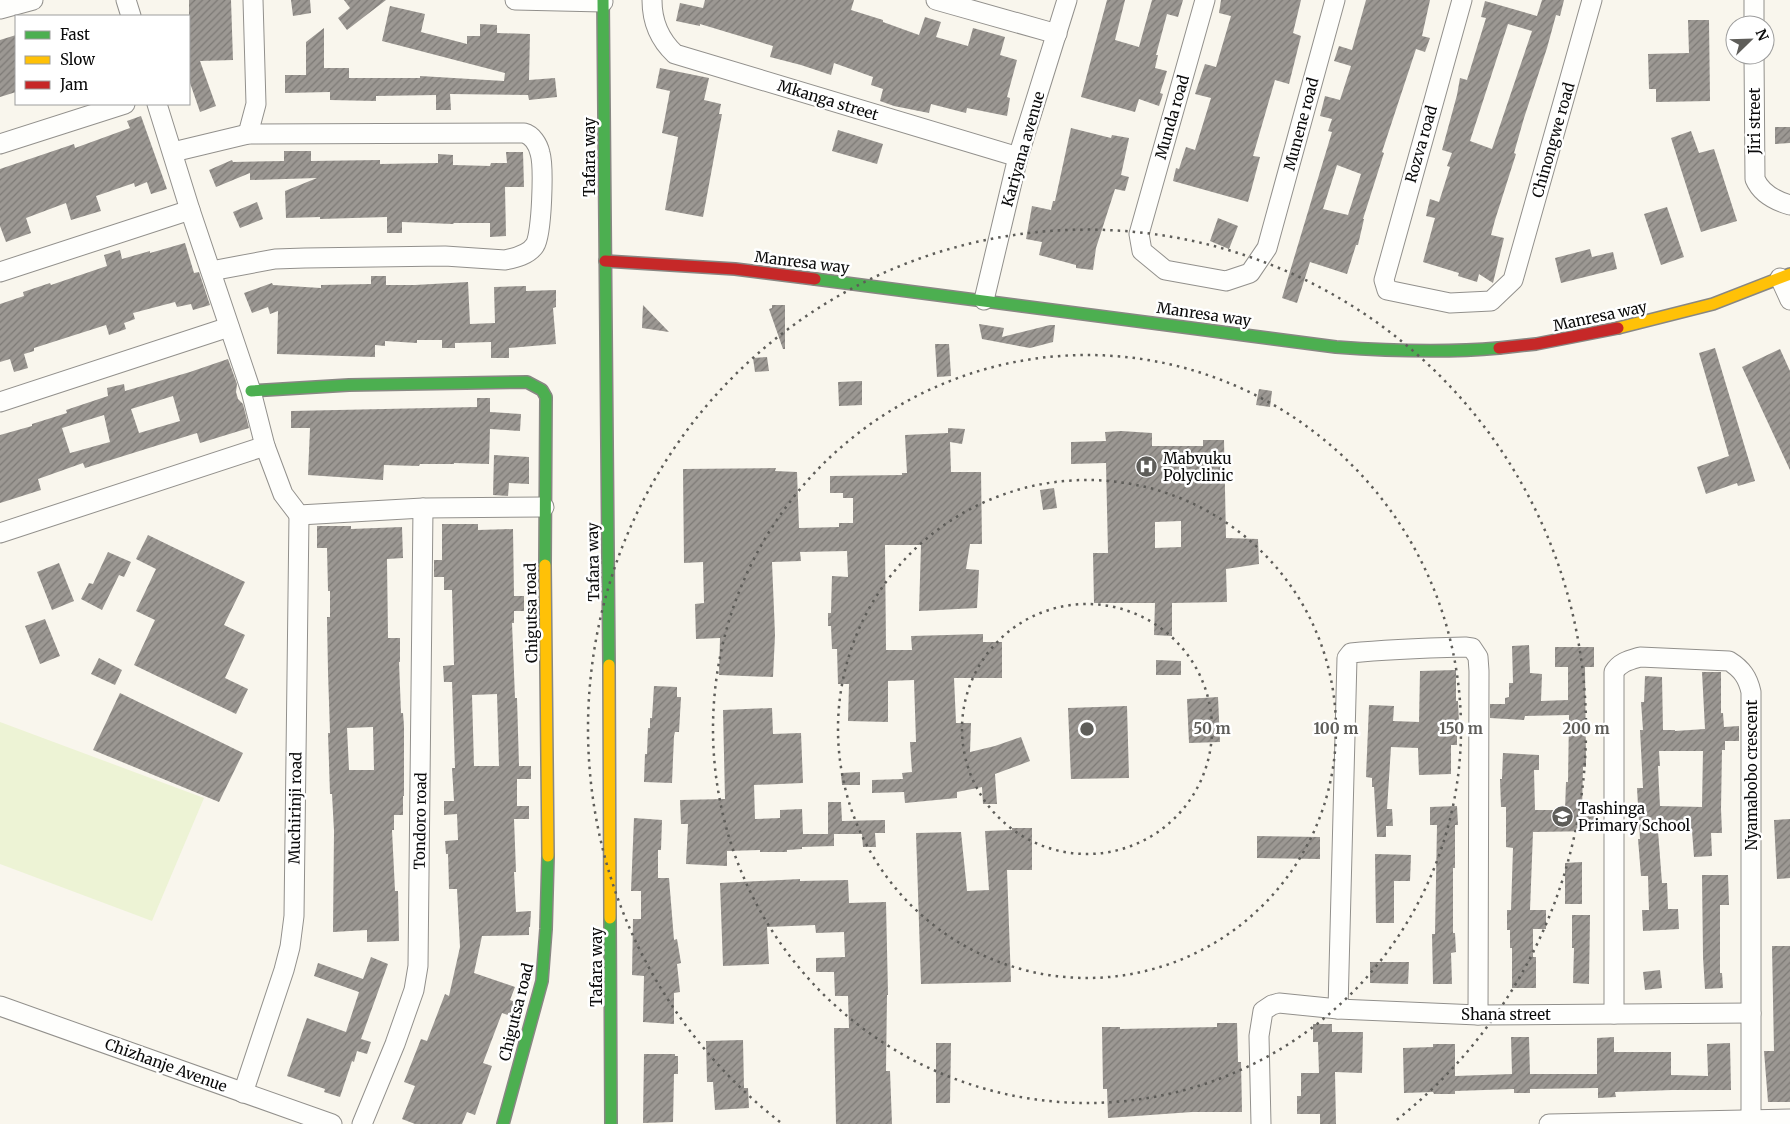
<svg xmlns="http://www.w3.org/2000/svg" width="1790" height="1124" font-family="Merriweather,serif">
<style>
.pitch{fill:#edf3d5}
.building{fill:url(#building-hatch);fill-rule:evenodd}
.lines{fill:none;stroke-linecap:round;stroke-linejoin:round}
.street-casing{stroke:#92908c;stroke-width:21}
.fast-casing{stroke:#888783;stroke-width:14}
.slow-casing{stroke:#888783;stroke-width:14}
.jam-casing{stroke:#888783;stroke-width:14}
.street{stroke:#fefefc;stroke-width:19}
.fast{stroke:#4caf50;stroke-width:11}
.slow{stroke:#ffc107;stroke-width:11}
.jam{stroke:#c62828;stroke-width:11}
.ring{fill:none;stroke:#5e5d59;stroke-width:2.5;stroke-dasharray:2.5 5}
.labels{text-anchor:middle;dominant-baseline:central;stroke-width:5;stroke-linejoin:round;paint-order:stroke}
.street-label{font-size:15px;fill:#0a0a0a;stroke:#fff}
.poi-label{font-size:15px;fill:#0a0a0a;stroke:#fff;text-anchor:start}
.centre{fill:#5e5d59;stroke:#fff;stroke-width:2.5}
.ring-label{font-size:15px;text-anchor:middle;font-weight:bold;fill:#5e5d59;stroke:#fff;stroke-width:5;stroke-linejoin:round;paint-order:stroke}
</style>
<defs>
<pattern id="building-hatch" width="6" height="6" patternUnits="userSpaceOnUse" patternTransform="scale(1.25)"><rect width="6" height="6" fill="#9c9893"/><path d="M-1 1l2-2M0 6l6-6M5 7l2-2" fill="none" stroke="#7d7a76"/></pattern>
</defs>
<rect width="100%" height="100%" fill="#f9f6ed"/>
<path class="pitch" d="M0,722l204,76 -52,123 -152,-57z"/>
<g class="building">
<path d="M189,0h42l2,60 -33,1 16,45 -16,6 -11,-32z"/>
<path d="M291,0h19l1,13 -18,3z"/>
<path d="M344,0h42l-39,30 -9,-12 12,-10z"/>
<path d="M705,0h149l-3,10 32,10v2l36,13 6,-18 16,5 -5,15 32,9 5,-18 32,9 -5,18 17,5 -10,37 3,1 -3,18 -40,-8 -1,5 -35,-9 -2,9 -35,-7 -14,-5 3,-12 -12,-4 2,-8 -39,-14 -3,12 -30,-10 -31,-8 3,-11 -73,-22v2l-24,-5 4,-18 23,5z"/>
<path d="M1107,0h18l-10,40 24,7 13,-47h31l-5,17 -11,-3 -11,41h2l-3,13 12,3 -7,22 3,1 -4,12 -20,-7 -4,13 -54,-15z"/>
<path d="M1221,0h80l-8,33 8,3 -12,48 -14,-4 -22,76 7,1 -12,45 -75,-21 3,-13 3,1 7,-22 9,3 16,-52 -16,-4 10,-30 11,3 15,-51 -12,-3z"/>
<path d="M1366,0h64l-8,36 8,2 -5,14 -9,-3 -34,103 2,1 -1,3 -20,63h1l-6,26h-2l-9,29 -37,-12 -13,41 -15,-5 50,-166 -4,-1 4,-12 -12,-3 5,-20 15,4 11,-34 -17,-5 5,-15 13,4zM1337,165l24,9 -13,41 -25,-6z"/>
<path d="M1542,0h22l-4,16 -4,-1 -9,33 -23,70 -10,35 2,1 -21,66 -4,15 13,3 -11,45 -14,-9 -2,8 -19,-6 1,-3 -36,-11 12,-44 -9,-2 4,-17 9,3 11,-35 -3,-1 5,-13 -10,-3 15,-55 3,-17 7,2 19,-62 -5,-1 4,-16 52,15zM1508,24l24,7 -40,118 -22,-8z"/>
<path d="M390,6l35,8 -4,18 46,12v-8h13v-12l17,1v8l33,1 -1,46 26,-2 2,19 -28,3 -1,-5 -78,-1 1,16h-15v-15l-60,1v5l-46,-1v-8l-45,1v-18h21v-33l18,-14v40h25v10h71v-2l84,5 1,-8 -123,-32z"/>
<path d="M1688,20h21l1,81 -54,1v-13h-7l-1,-35 41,-1z"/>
<path d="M16,35v57l-16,5v-57z"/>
<path d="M660,68l49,10 -5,22 17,4 -2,10h3l-19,103 -38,-7 13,-73 -16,-4 8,-42 -14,-3z"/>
<path d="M141,116l26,73 -16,5 -4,-12 -12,5 -1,-4 -38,13 5,15 -30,9 -5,-17 -40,15 5,15 -25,9 -6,-16v-57l74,-25 1,4 55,-20 -3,-7z"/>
<path d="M1775,127h15v16l-15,1z"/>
<path d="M1071,128l40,10 1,-3 17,3 -8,37 8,2 -4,14 -10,-2 -19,59 -3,22 -17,-2v-3l-37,-10 3,-13 -16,-3 6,-33 19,4 2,-9h2z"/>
<path d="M838,130l45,14 -6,20 -45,-13z"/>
<path d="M1691,131l8,22 15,-4 23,72 -36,11 -30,-94z"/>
<path d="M284,151h27v10l69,-1v4l58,-1v-9l15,1v10l37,1 1,-3h16l-1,-11h17l1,35h-19l1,49 -16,1v-14h-36l-1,1 -51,-2v11h-15v-16l-67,2v-2l-34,1 -1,-27 32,-13 -67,2v-7l-34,14 -7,-17 23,-10 1,2 51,-1z"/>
<path d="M257,202l6,17 -23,9 -7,-16z"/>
<path d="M1667,207l17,50 -23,8 -17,-51z"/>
<path d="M1218,218l20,8 -9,23 -19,-8z"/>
<path d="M185,243l9,30 5,-1 11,33 -17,5 -2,-6 -14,3 -2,-5 -42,11 2,6 -11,4 2,6 -17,6 -3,-10 -72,23v3l-10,3 4,14 -14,4 -4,-13 -10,3v-58l24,-8 -1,-4 27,-9 1,2 56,-19 -3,-11 16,-5 2,9 28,-8v2z"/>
<path d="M1590,249l2,8 21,-5 4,17 -56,14 -6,-25z"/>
<path d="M371,276h15v9h29l53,-3 2,42 25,-1 -1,-36 32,-1v5l30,-1v17l-3,1 3,36 -47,4v10h-18v-16l-36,1v5h-13v-8h-25v3l-32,-2v5l-10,-1v12l-98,-3 1,-43 -8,3 -2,-7 -16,6 -8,-20 28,-10 1,2 48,3v-3l50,-1z"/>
<path d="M643,305l26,27 -27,-4z"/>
<path d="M772,305h13v44h-2l-14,-40 3,-1z"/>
<path d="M979,324l25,4 -2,9 48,-12h5l-2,17 -23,6 -48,-9z"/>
<path d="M935,344h14l2,32 -14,1z"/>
<path d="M1715,348l40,133 -17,5 -1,-3 -31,11 -9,-27 32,-11 -30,-103z"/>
<path d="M1780,349l10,22v99l-48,-103z"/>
<path d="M767,357l2,14 -14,1 -2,-14z"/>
<path d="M228,359l9,25 -1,8 2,7 5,5 6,24 -49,15 -3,-10 -112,35 -2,-5 -45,16 3,11 -41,13v-68l32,-9v-2l35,-11 -1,-3 42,-14 -1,-8 17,-4 1,7 65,-19zM173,396l7,25 -41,12 -8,-24zM104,415l6,27 -40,11 -8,-25z"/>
<path d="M862,381v24l-23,1 -1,-24z"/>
<path d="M1259,389l13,2 -2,16 -14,-2z"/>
<path d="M477,398h13v14l31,2 -1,17 -30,-2 -1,35 -35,-1v1h-34l-1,2 -35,-1 -1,15 -75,-5 2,-47h-19v-17l186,-4z"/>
<path d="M948,428l17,1 -3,15 -12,-2 1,30h30l1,72h-12l-4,25 13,1 -2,38 -58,3 2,-66h-36l1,105h26l-1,-14 72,-2v8h19v36h-48l2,45h15l-1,29 25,-6 26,-9 9,24 -35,13 2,30h-14l-1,-17 -25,5v6l-52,5 -1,-11 -32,1v-13l31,-1 -1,-6 10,-1 -2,-30h6l-2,-62 -26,1v41l-40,-1 1,-37h-11l-1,-35h-5l-1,-23h-3v-13h3l1,-37 16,1 -1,-26 -47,1 1,9 -29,1 3,73 -2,42 -54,-2 1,-37 -24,1 -1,-35 9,-1 -1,-41 -19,1 -1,-94 93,-1 -1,3 22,1 2,56 40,-1v-4h14v-25h-10v-5h-13v-17l72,-1v-2h5l-2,-38 43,-2z"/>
<path d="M1121,431l31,2v13h51v-6h21l2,98 32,1 1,25 -33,5 1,33 -55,1v33l-18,-1 1,-32h-61l-1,-50h15l-2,-90 -35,1v-22l35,-1 -1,-9zM1181,521v26l-26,1v-26z"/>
<path d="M494,455l35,2v27l-20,-1 -1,13 -15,-1z"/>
<path d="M1054,488l3,20 -14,2 -3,-20z"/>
<path d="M442,524h36v6l35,-1 1,67h10v15h-10v12h-2l3,75h2l2,68h12v13h-14v27h12v13h-15l2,53h-2l2,40 15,-1 -1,16h-1v8l-47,1 -8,37 41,14 -5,13 8,3 -4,14 -12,-4 -19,50 9,3 -17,49 -8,-3 -5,12h-47l-13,-5 13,-33 -11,-4 17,-43 6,2 18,-47 4,2 11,-49 -3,-58h-8l-1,-35h-2l-1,-13 13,-1 -1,-26 -13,1v-14h10l-2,-33h3l-3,-86h-8l-1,-16 11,-1 -2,-75h-8v-13h-10v-17h8zM497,694l2,72h-25l-2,-71z"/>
<path d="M317,526h34v3l51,-2 1,31 -16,1 1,79h12v24h-1l2,51h2l1,13v70h-1v19h-9v15h-2l3,61h3l1,50 -32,1v-12l-34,2 1,-101 -2,-37h-2l-2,-61h2l-2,-61 -1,-55h3v-26h-2l-1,-43h-10zM373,727l1,43h-25l-2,-42z"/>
<path d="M148,535l97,47 -21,43 21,10 -20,43 23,11 -12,25 -102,-49 21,-45 -19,-9 20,-42 -20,-10z"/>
<path d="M108,552l23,10 -7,15 -5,-2 -17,35 -21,-11 8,-16 4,1z"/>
<path d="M59,563l15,38 -22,9 -15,-38z"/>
<path d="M45,619l15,37 -20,8 -15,-38z"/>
<path d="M1529,645l1,28 12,1 -1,27 27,-1v-33h-13v-20h39v20h-9l1,100h-3l-1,44h14l1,20 -64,1 -3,78h16v19h-13v28h3v31h-24v-40h-2v-18h-3v-20h4l2,-62 -7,-1v-40h-5l-1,-28h2l1,-26 36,2v15h-5l1,40h30l1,-28h2l1,-67 -44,1 -1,4 -34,-2v-14h15v-6l4,-1v-14h4l-1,-37z"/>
<path d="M99,658l23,12 -7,15 -24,-11z"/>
<path d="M1156,660l25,1v14h-25z"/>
<path d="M1456,670v31h2l1,21 -2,1v22h-6v29l-32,1 -1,-27 -27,-1 -4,62h5l1,17h-7v11h-9l-3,-50h-2v-9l-6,-1 3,-72 25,1 -1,15 26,1 1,-51z"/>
<path d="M1702,672h19v41h2l1,14 15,-1v15h-14v9h-3l-1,59 1,24h-11l1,23 -18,1 -2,-26h-34l4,52h5l1,26h10l1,20 -36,2 -1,-21h7l-1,-34h-7l-3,-37h2l-3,-51h6l-3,-58h3l-2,-28h3l1,-26 17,1 1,53h12v1l30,-2zM1659,751h44l-1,56 -42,-1 -2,-40h2z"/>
<path d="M654,686l23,1v10h4l-2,35h-4l-1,4 -2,47 -28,-1 1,-28h2l1,-26h2v-10h2z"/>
<path d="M120,693l123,60 -24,49 -126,-52z"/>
<path d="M1218,697l2,45 -31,1 -2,-44z"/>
<path d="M1127,706l2,72 -58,1 -3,-71z"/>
<path d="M772,708l1,26 28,-1 2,50 -49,2 1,34 25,-1v-8l22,-1 1,25h25v-32h13l1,19 43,-1v13h-10l1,14h-13l-1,-13h-28v12l-32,1v2l-15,1v2h-27v-2l-33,1v15l-41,-2 2,-40h-7l-1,-24 45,-1 -2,-89z"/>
<path d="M860,772v13h-18l-1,-12z"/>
<path d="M1457,806l1,19h-3v43h-2v65h2l1,19 -5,1 1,31h-19l-1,-50h3l2,-109h-7v-18z"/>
<path d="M634,818l28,2 -1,30h-3v28h11l5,62 3,-1 4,24 -4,1 3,28 -6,1v31l-31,-2 1,-46 -12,-1 1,-56h8v-28h-10z"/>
<path d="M1790,819v59l-13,1 -3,-59z"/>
<path d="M1012,828h20v42h-25l4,112 -90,2 -5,-151 45,-1 6,59 22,-1 -4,-59 27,-1z"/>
<path d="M1257,836l63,1v22l-63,-1z"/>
<path d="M1375,854l36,1 -1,26h-16v42h-18z"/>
<path d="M1582,862v42h-17v-41z"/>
<path d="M1702,875h26l1,30h-9v68h2l1,15 -18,1 -2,-32z"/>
<path d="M800,879v2l48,-1 1,23 37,-1 2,93h-1l-1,76h4l2,53h-56l-2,-96h15l-1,-32h-13l-1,-24h-18v-14l29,-1 -1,-25 -28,1 -1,-8 -48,2 2,37 -46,2 -3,-83z"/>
<path d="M1572,915h18l-1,69 -16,-1 1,-35h-2z"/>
<path d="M1772,946h18v156h-22l-4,-51h10z"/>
<path d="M371,957l17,7 -27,75 10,3 -4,12 -10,-3 -3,11 -2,-1 -12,36 -16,-5 1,-3 -38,-13 20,-58 39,14 13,-40 -45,-16 4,-13 45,16z"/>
<path d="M1370,962h39l-1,22 -38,-1z"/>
<path d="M1660,970l2,18 -17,2 -2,-18z"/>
<path d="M1217,1023h20l1,39h3l1,50h-50l-84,6 -1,-29h-4l-1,-62h18v2l97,-2z"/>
<path d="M1313,1024h19v8h31l-1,41 -27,-1 1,52h-16v-10h-23v-18h4v-23h18l-1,-31h-5z"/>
<path d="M1511,1037h18l1,37h67v-36l17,-1v15h57v23l37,1 -1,-32 23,-1 1,47h-59l-57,2 1,5 -18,1v-10l-68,1v4h-16v-4l-59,2v3h-21l-1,-2 -29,1 -1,-45 30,-1v-3h22v32l57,-2z"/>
<path d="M743,1040l1,48h4l1,20 -34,2 -2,-28h-6l-1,-41z"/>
<path d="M936,1043h15l-1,60h-14z"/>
<path d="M644,1054h31v2h3v18h-4l-1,48 -30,1z"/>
</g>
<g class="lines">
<defs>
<g id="street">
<path d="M126,0l5,16"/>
<path d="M515,0l88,2"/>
<path d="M652,0c0,21 8,40 23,54l343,103"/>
<path d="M936,0l121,34"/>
<path d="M1205,0l-66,234 3,17 23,19 61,11 24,-8 17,-25 68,-248"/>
<path d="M1462,0l-78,280 3,10 63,13 41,-2 22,-21 79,-280"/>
<path d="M1754,0v25"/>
<path d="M0,9l33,-9"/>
<path d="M1754,55l1,124c6,14 21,22 35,26"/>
<path d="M157,104l33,106 61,181 14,55 18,48 16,21 124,-7 121,-1"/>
<path d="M248,134l8,-30 -3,-104"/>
<path d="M0,144l125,-40"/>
<path d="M173,152l75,-18 276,-1c8,2 14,11 16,20 4,13 2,81 -5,92 -6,10 -20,13 -30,15l-60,-4 -140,2 -30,1 -64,12"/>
<path d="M0,272l190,-62"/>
<path d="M1780,278l10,22"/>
<path d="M984,300l34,-143 49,-157"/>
<path d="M0,402l229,-75"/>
<path d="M0,533l265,-87"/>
<path d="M0,1006l332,118"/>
<path d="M1338,1009l9,-351 4,-5c38,-4 75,-5 114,-6l7,1 6,9 1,14 -1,344"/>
<path d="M1614,1014v-342c6,-10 16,-12 26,-15l89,4c13,8 19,17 22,31v427"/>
<path d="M243,1093l41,-123 6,-23 4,-31 5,-401"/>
<path d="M362,1124l33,-80 19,-54 4,-24 5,-458"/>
<path d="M1261,1124l-2,-88 4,-25 9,-6 7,-2 59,6 140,6 273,-2"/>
<path d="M1549,1124l241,-5"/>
</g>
<g id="fast">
<path d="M603,0l6,665"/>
<path d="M815,279l521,68c54,4 108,6 163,1"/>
<path d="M251,391l98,-6 178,-3 15,8 4,7 -1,168"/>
<path d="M610,918l1,206"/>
<path d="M503,1124l39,-143 4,-52 2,-73"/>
</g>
<g id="slow">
<path d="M1618,328l95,-24 77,-30"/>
<path d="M545,565l3,291"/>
<path d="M609,665l1,253"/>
</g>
<g id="jam">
<path d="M605,261l130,8 80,10"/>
<path d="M1499,348l37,-4 82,-16"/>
</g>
</defs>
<use href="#street" class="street-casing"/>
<use href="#fast" class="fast-casing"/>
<use href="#slow" class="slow-casing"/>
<use href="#jam" class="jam-casing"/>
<use href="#street" class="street"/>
<use href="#fast" class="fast"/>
<use href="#slow" class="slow"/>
<use href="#jam" class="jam"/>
</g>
<g class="ring">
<circle cx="1087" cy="729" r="125"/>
<circle cx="1087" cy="729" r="249"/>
<circle cx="1087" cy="729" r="374"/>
<path d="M780 1122A499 499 0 1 1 1394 1122"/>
</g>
<defs>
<symbol id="hospital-disc" viewBox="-11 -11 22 22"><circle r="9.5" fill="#5e5d59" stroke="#fff"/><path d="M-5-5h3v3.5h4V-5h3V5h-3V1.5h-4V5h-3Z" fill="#fff"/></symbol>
<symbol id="school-disc" viewBox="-11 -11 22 22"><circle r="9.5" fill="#5e5d59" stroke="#fff"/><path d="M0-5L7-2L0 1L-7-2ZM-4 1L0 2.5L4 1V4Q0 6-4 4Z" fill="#fff"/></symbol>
</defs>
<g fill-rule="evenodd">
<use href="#hospital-disc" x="1134" y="454" width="25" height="25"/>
<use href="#school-disc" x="1550" y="804" width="25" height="25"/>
</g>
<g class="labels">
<g class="street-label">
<text transform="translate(828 100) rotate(17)">Mkanga street</text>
<text transform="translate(1172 117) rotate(-74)">Munda road</text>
<text transform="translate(1754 121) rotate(-90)">Jiri street</text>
<text transform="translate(1301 124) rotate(-75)">Munene road</text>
<text transform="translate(1553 140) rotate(-74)">Chinongwe road</text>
<text transform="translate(1421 144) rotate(-74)">Rozva road</text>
<text transform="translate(1023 149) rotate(-74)">Kariyana avenue</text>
<text transform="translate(589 157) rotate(-90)">Tafara way</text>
<text transform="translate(802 262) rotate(7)">Manresa way</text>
<text transform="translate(1204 314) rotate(8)">Manresa way</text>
<text transform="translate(1600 316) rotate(-12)">Manresa way</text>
<text transform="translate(593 562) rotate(-91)">Tafara way</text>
<text transform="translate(531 613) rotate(-91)">Chigutsa road</text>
<text transform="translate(1751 775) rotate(-90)">Nyamabobo crescent</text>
<text transform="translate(295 808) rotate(-89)">Muchirinji road</text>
<text transform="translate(420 821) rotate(-89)">Tondoro road</text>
<text transform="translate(596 967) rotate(-90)">Tafara way</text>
<text transform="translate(516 1012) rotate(-76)">Chigutsa road</text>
<text x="1506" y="1014">Shana street</text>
<text transform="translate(166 1065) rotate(20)">Chizhanje Avenue</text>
</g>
<g class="poi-label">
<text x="1163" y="458">Mabvuku<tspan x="1163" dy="17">Polyclinic</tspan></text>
<text x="1578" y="808">Tashinga<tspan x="1578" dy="17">Primary School</tspan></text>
</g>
</g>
<circle cx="1087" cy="729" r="8" class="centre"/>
<g class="ring-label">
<text x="1212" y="734">50 m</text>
<text x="1336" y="734">100 m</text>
<text x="1461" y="734">150 m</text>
<text x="1586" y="734">200 m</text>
</g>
<rect x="15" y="15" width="175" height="90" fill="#ffffff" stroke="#9d9d9d"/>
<rect x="25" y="31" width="25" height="8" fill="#4caf50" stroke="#9d9d9d"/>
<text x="60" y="40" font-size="15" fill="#0a0a0a">Fast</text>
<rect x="25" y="56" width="25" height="8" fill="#ffc107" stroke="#9d9d9d"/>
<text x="60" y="65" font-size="15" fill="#0a0a0a">Slow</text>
<rect x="25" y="81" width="25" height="8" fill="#c62828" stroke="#9d9d9d"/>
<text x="60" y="90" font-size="15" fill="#0a0a0a">Jam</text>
<g transform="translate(1750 40) rotate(67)"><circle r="24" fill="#ffffff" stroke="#9d9d9d"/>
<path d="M0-4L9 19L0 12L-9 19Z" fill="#5e5d59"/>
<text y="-8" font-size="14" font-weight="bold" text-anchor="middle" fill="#0a0a0a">N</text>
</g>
</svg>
